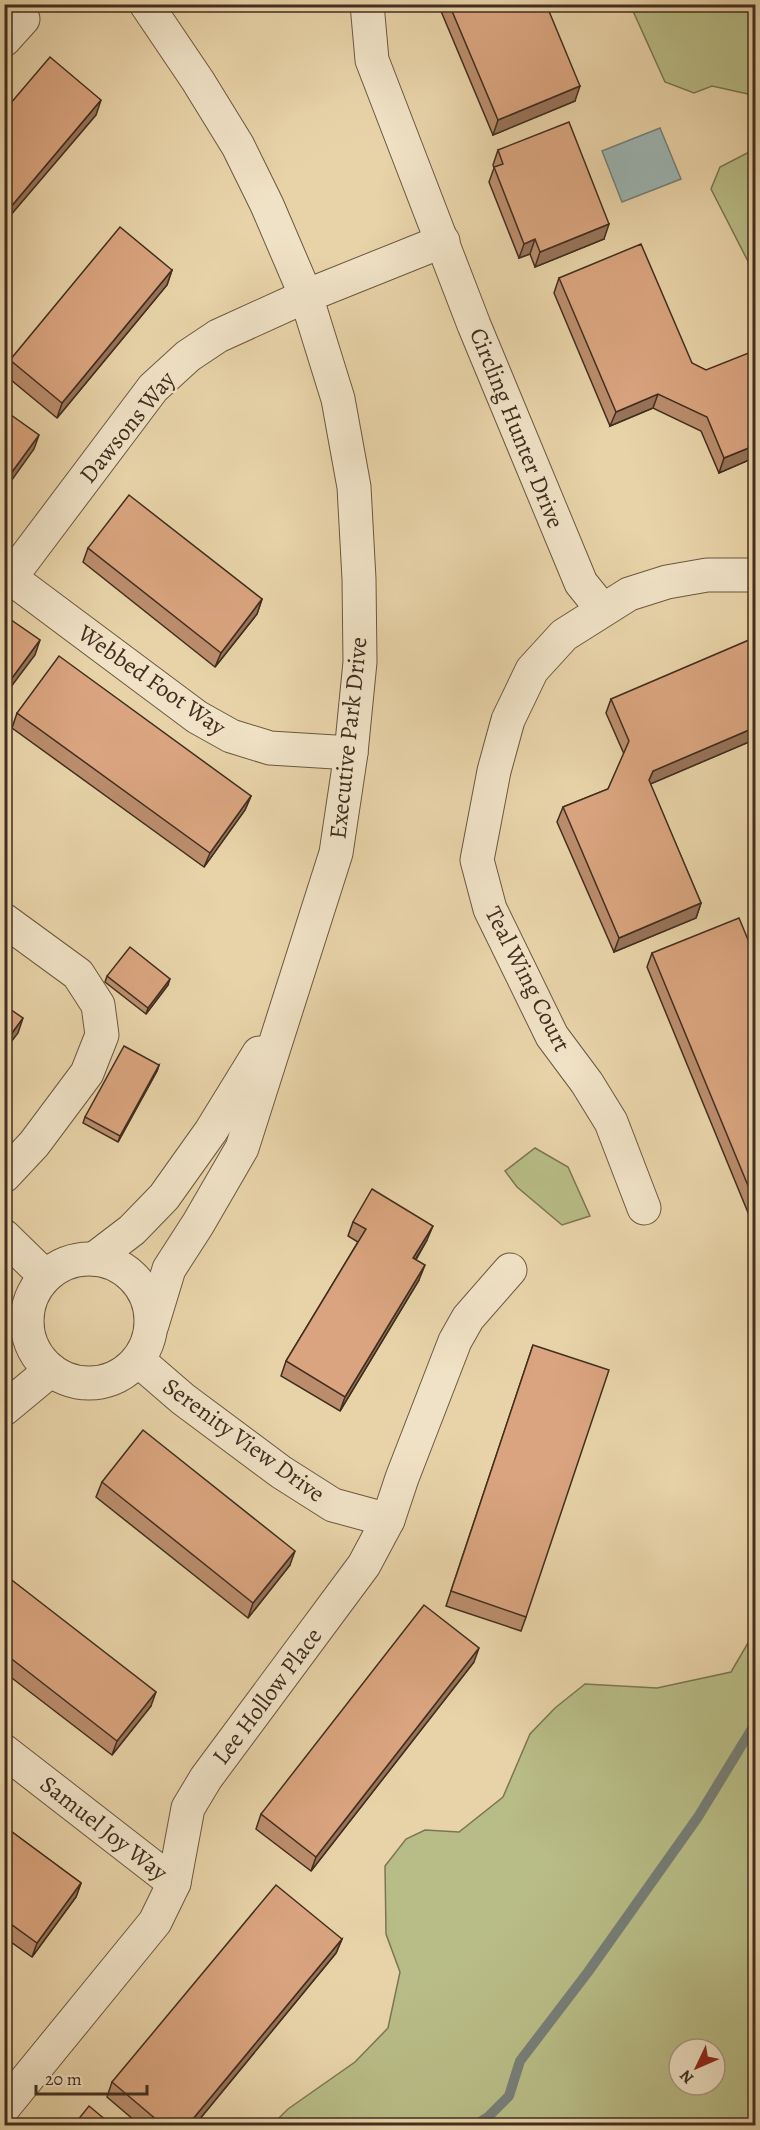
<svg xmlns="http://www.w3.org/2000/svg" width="760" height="2130" font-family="Alegreya,serif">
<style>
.green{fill:#b8bc86;stroke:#7c7553;stroke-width:1.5;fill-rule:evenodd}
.water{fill:#9bb5b3;stroke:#777f78;stroke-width:1.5}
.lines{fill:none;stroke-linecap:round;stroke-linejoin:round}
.stream{stroke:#777f78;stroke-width:10}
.minor-casing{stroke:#6b5742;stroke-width:35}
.minor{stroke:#f0e2c6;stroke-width:33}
.wall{fill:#bb8d6d;stroke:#412e20;stroke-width:1.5}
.shaded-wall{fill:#987359;stroke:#412e20;stroke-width:1.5}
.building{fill:#d9a47f;stroke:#412e20;stroke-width:1.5}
.labels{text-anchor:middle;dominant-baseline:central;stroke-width:4.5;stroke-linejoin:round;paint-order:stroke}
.street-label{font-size:24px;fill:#412e20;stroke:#f0e2c6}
</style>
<rect width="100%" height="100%" fill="#e8d3a8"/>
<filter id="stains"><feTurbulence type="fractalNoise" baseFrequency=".00333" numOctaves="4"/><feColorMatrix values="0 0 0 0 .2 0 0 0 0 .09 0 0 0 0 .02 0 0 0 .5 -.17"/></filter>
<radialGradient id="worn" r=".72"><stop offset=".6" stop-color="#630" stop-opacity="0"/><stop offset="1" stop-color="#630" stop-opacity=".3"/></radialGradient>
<g class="green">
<path d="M637,5h118v99l-7,-10 -36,-8 -18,7 -29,-11 -32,-71z"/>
<path d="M755,149v126l-44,-86 9,-22z"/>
<path d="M535,1148l33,19 22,49 -28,9 -45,-38 -12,-16z"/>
<path d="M755,1631v494h-483l16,-16 67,-47 33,-34 12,-56 -14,-38 -1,-68 21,-27 19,-9 34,2 44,-35 27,-63 25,-26 30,-24 72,4 74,-16zM679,2049h36v36h-36z"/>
</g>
<path class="water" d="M660,128l21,51 -59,23 -20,-51z"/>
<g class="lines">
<path class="stream" d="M474,2126l14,-9 21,-21 11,-35 68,-89 110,-155 58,-95"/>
<defs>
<g id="minor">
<path d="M146,4l52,77 40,65 29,59 39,91 32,103 16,88 5,92 1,83 -9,91 -15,100 -94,295 -44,76 -29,45 -17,56"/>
<path d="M367,4l5,56 102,265 107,258 21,26"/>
<path d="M4,40l19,-21"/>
<path d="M4,573l193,144 34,19 39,12 81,5"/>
<path d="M10,578l143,-190 35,-32 30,-20 88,-40 137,-55"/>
<path d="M4,920l74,54 20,31 4,30 -15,38 -53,71 -30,32"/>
<path d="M644,1208l-33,-86 -24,-39 -35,-47 -62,-127 -13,-49 17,-89 14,-51 24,-50 32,-35 65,-41 38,-12 40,-7h49"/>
<path d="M4,1236l41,40"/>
<circle cx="89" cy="1321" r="62"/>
<path d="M94,1259l38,-29 32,-33 47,-66 48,-78"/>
<path d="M139,1361l44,38 98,73 52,33 55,15"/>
<path d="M4,1409l47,-39"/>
<path d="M4,1751l170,132"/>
<path d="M4,2107l151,-185 19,-39 14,-75 18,-30 158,-213 24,-45 14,-42 53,-137 13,-23 42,-48"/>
</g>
</defs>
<use href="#minor" class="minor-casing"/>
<use href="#minor" class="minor"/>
</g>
<g class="wall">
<path d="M438,4h108l29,97 -82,34z"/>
<path d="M498,150l106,89 -69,28 -5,-13 -11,4 -30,-76 5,-14 -1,-3z"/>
<path d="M172,270l-5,15 -110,133 -52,-43 5,-15z"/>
<path d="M559,278l133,85 64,94 -37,16 -18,-42 -48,-23 -43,18 -56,-133z"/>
<path d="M88,548l174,51 -5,15 -42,53 -132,-105z"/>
<path d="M611,699l145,40 -106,45 51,119 -5,15 -82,34 -57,-130 6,-15 45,-18 16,-35 -18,-41z"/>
<path d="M17,713l234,83 -6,14 -41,57 -192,-139z"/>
<path d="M652,953l104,6v273l-109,-265z"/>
<path d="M107,976l61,9 -22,29 -41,-32z"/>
<path d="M159,1065l-2,6 -39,71 -35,-19 2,-6z"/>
<path d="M353,1222l74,18 -11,20 3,20 -79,131 -59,-35 5,-15 72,-119 -10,-6z"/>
<path d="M533,1345l-7,272 -5,14 -75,-25z"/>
<path d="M102,1482l188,83 -42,53 -152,-121z"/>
<path d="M4,1574l147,132 -39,49 -108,-83z"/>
<path d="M474,1662l-163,209 -55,-42 5,-15z"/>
<path d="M4,1826l77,57 -5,14 -44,60 -28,-20z"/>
<path d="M342,1939l-6,14 -142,173h-53l-34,-29 5,-15z"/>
</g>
<g class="shaded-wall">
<path d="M580,86l-5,15 -82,34 5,-15z"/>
<path d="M101,100l-5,15 -92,108v-8z"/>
<path d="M609,224l-5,15 -69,28 5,-15z"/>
<path d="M535,239l-5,15 -11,4 5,-14z"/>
<path d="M172,270l-5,15 -110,133 5,-15z"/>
<path d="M658,394l-5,14 -43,18 6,-14z"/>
<path d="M39,435l-5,14 -30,42v-8z"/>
<path d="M756,445v12l-37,16 5,-15z"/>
<path d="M262,599l-5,15 -42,53 6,-14z"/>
<path d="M40,640l-5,15 -31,41v-7z"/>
<path d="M756,727v12l-108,46 1,-5 4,-9z"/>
<path d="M251,796l-6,14 -41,57 6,-14z"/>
<path d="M701,903l-5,15 -82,34 5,-14z"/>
<path d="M170,979l-2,6 -22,29 2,-6z"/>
<path d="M23,1018l-5,15 -14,18v-7z"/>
<path d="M159,1065l-2,6 -39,71 2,-6z"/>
<path d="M433,1226l-6,14 -19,32 5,-14z"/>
<path d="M425,1265l-6,15 -79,131 5,-14z"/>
<path d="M295,1551l-5,14 -42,53 5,-15z"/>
<path d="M479,1648l-5,14 -163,209 5,-14z"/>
<path d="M156,1692l-5,14 -39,49 5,-14z"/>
<path d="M81,1883l-5,14 -44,60 5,-14z"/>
<path d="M342,1939l-6,14 -142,173h-7z"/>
</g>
<g class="building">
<path d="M449,4h97l34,82 -82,34z"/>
<path d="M50,57l51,43 -97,115v-104z"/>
<path d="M569,122l40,102 -69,28 -5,-13 -11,5 -30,-77 9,-3 -5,-14z"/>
<path d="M120,227l52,43 -110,133 -52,-43z"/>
<path d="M641,244l51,119 14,7 50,-20v95l-32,13 -17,-41 -49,-23 -42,18 -57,-134z"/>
<path d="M4,410l35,25 -35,48z"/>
<path d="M129,495l133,104 -41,54 -133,-105z"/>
<path d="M4,615l36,25 -36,49z"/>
<path d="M756,637v90l-103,44 -4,9 52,123 -82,35 -56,-131 45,-18 21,-48 -18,-42z"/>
<path d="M59,656l192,140 -41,57 -193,-140z"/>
<path d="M739,918l17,41v246l-104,-252z"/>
<path d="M130,947l40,32 -22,29 -41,-32z"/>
<path d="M4,1005l19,13 -19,26z"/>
<path d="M124,1046l35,19 -39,71 -35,-19z"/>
<path d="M372,1189l61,37 -20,32 12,7 -80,132 -59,-36 80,-132 -13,-7z"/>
<path d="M533,1345l76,25 -83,247 -75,-26z"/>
<path d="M143,1430l152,121 -42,52 -151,-121z"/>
<path d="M4,1574l152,118 -39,49 -113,-88z"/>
<path d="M424,1605l55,43 -163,209 -55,-43z"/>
<path d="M4,1826l77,57 -44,60 -33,-24z"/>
<path d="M276,1885l66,54 -155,187h-23l-52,-44z"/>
<path d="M89,2106l24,20h-40z"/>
</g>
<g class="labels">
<g class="street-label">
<text transform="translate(127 427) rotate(-51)">Dawsons Way</text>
<text transform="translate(517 428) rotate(68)">Circling Hunter Drive</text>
<text transform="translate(152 680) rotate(35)">Webbed Foot Way</text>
<text transform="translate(348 738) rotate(-84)">Executive Park Drive</text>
<text transform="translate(528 979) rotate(63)">Teal Wing Court</text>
<text transform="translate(244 1440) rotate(36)">Serenity View Drive</text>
<text transform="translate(267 1696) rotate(-53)">Lee Hollow Place</text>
<text transform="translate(104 1828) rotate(38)">Samuel Joy Way</text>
</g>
</g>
<rect width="760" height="2130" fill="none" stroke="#e8d3a8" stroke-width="24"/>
<rect x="6" y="6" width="748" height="2118" fill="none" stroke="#412e20" stroke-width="3"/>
<rect x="12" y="12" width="736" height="2106" fill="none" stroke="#412e20" stroke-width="1.5"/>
<g transform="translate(697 2067) rotate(226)"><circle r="28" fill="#f0e2c6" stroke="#aa9a84" stroke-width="1.5"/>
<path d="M0-4.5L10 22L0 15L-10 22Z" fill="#8f2418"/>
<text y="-9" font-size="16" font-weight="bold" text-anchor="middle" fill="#412e20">N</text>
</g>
<path d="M36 2085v9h111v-9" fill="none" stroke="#412e20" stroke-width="3"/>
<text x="45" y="2085" font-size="18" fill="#412e20" stroke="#f0e2c6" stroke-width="4.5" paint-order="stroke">20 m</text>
<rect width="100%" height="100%" filter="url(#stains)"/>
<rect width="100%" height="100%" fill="url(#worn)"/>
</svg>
